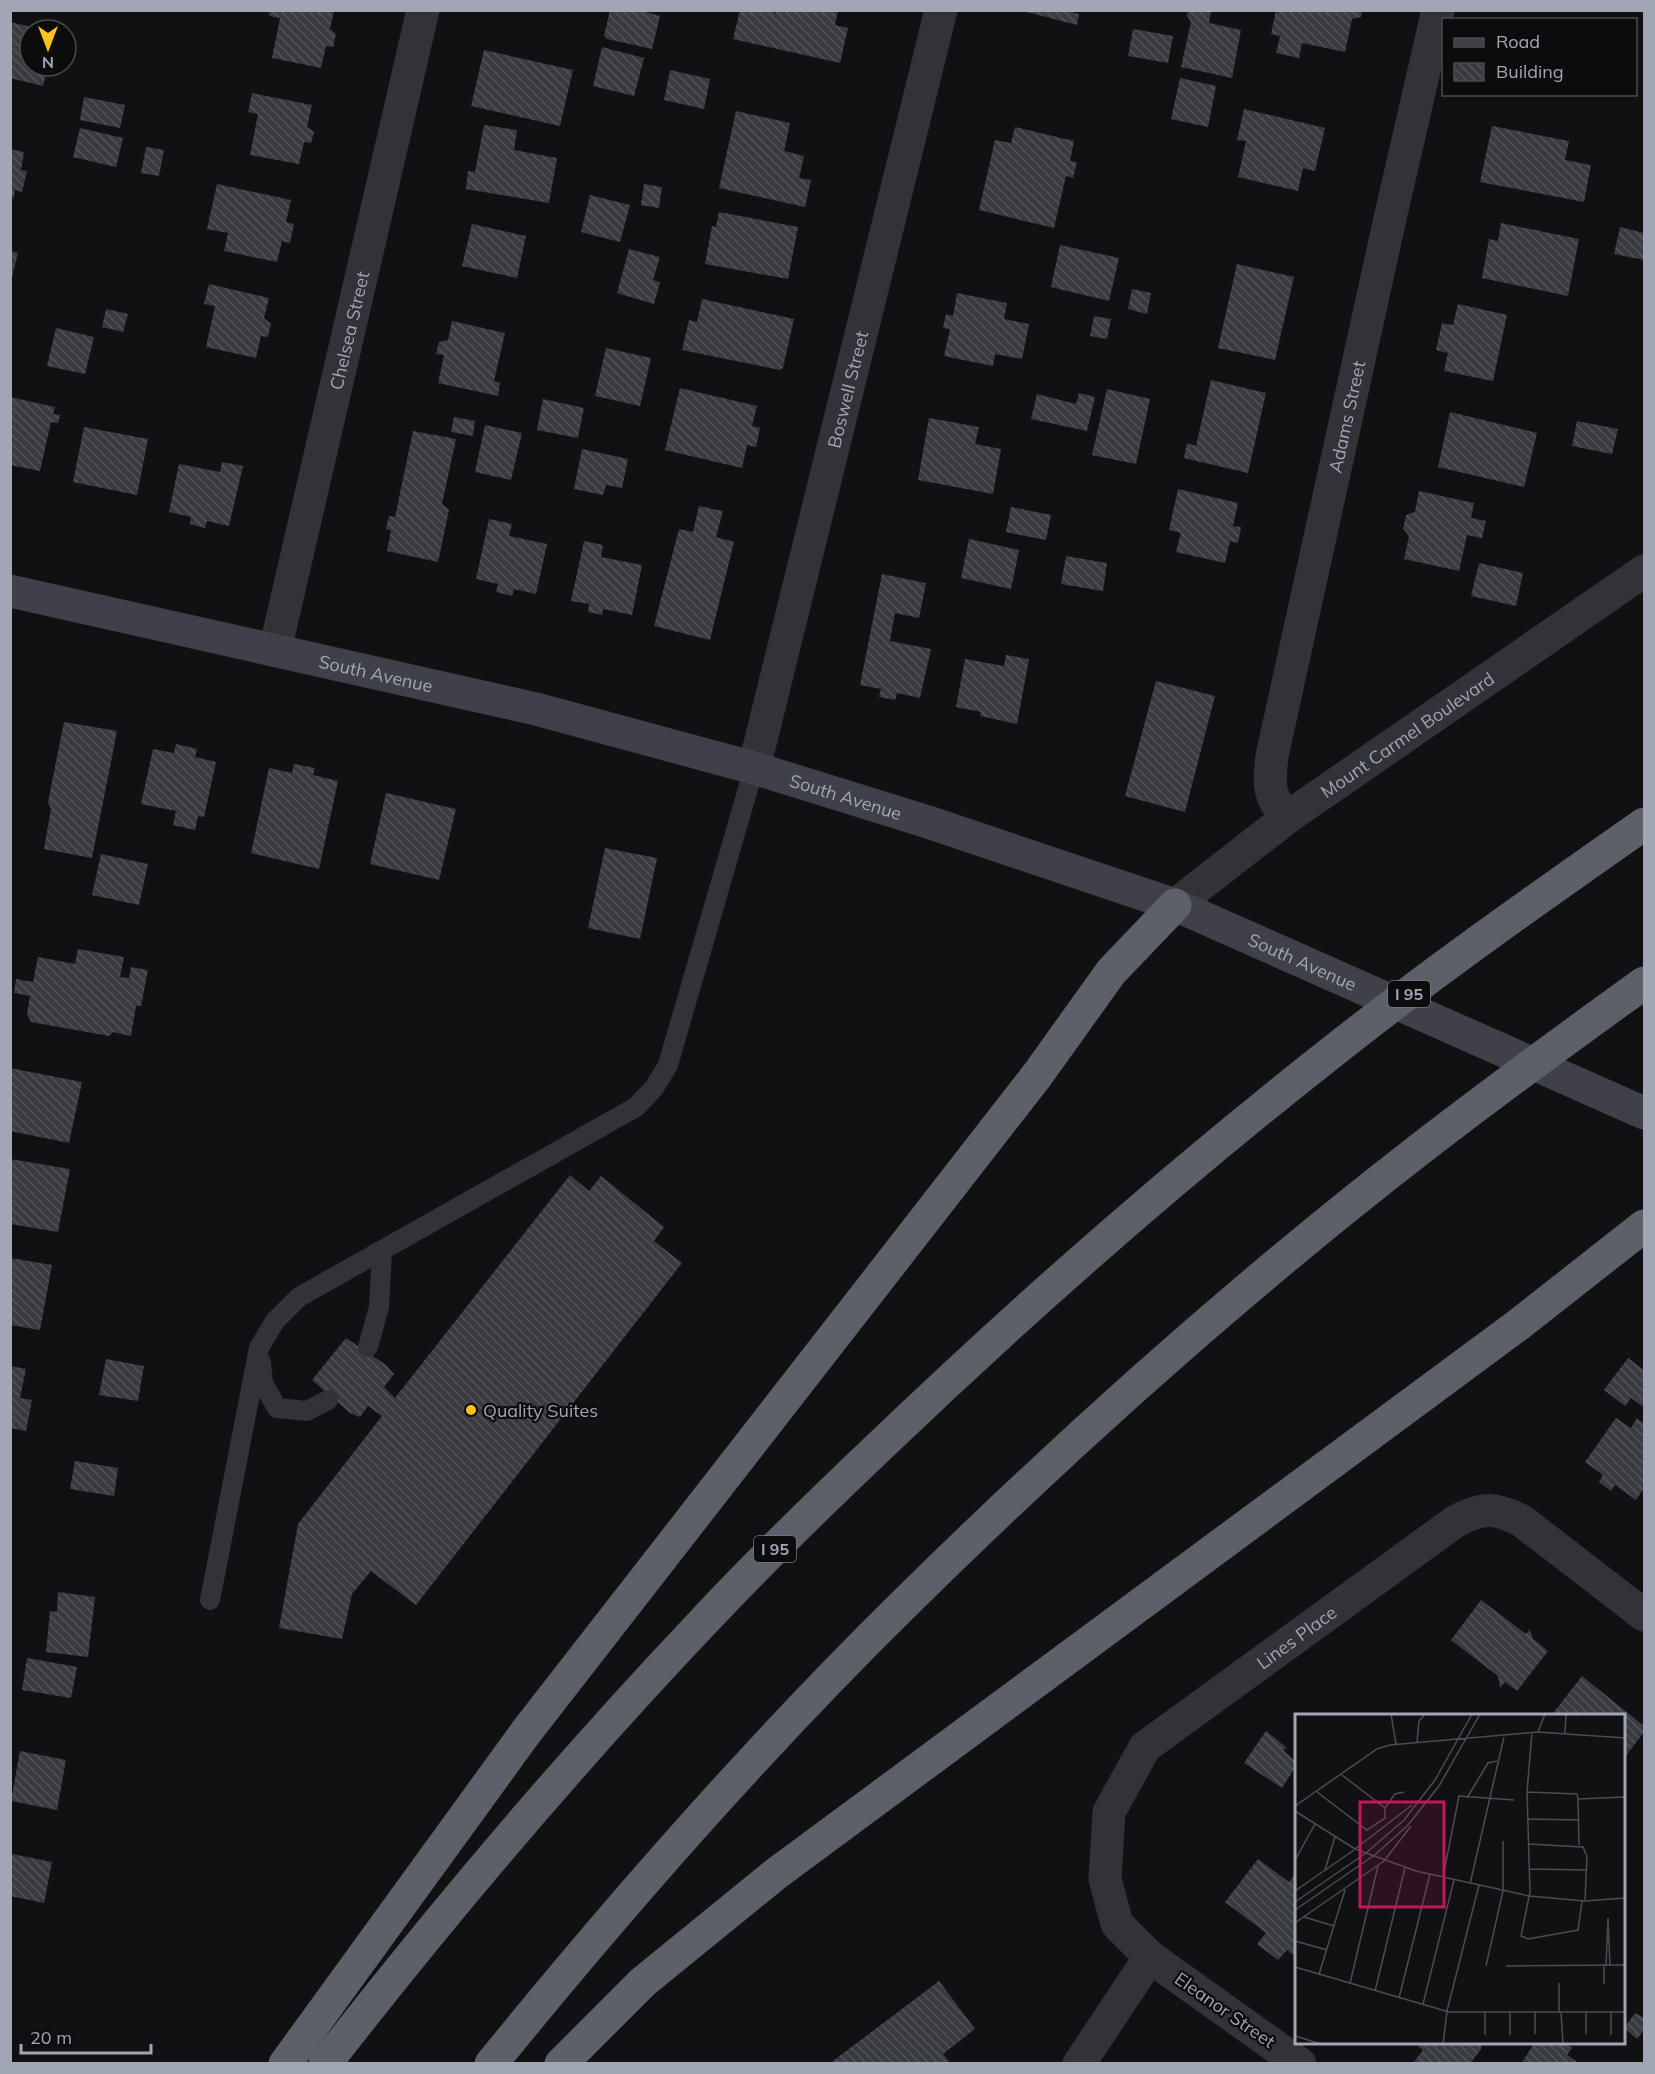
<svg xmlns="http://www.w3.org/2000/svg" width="1655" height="2074" font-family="Mulish,sans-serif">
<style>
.building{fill:url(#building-back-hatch)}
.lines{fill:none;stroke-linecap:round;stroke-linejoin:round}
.lane{stroke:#323238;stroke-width:20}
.street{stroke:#323238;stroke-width:33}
.secondary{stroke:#404148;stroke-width:33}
.highway{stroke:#5d6069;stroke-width:33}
.poi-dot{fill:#fdc21e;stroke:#0c0c0d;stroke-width:2}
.labels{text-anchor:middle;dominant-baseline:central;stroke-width:4.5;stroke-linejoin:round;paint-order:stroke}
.shield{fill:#0c0c0d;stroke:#747882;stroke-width:1.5}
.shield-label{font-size:16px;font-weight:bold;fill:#a1a6b4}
.street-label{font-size:18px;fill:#a1a6b4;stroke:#0c0c0d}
.poi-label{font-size:18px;fill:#a1a6b4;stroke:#0c0c0d;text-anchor:start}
.inset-road{fill:none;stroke:#4b4d53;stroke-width:1.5}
.view{fill:#c2185b;fill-opacity:0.15;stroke:#c2185b;stroke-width:3}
.inset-edge{fill:none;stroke:#a1a6b4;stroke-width:3}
</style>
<defs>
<pattern id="building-back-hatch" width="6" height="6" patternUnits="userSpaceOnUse" patternTransform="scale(1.5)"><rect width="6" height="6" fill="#3a3b40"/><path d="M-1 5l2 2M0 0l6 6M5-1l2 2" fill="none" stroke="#535459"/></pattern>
</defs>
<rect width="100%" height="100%" fill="#111113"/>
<g class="building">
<path d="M270,10h64l-4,19 6,5 -3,13 -7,-1 -5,22 -49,-10 8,-40 -11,-2z"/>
<path d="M610,10h29l21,6 -8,33 -45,-10 -3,-3z"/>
<path d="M740,10h23l13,3 1,-3h61l-3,15 13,3 -8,35 -107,-24z"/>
<path d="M1019,10h55l-1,3 6,1 -2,11z"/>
<path d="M1188,10h23l-2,13 32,7 -9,48 -51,-11 10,-45 -4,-6z"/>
<path d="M1276,10l10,2 76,-2 -1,7 -9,2 -7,33 -43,-9 -3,15 -23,-5 4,-17 -9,-2z"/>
<path d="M10,22l29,7 -9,1v36h18l-5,20 -33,-8z"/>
<path d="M1133,29l40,7 -5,27 -40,-7z"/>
<path d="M602,47l42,11 -10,38 -41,-10z"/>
<path d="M484,50l89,20 -13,56 -89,-20z"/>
<path d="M670,70l40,9 -6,30 -40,-9z"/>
<path d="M1180,78l36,8 -8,41 -37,-8z"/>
<path d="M252,93l60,12 -5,22 7,5 -3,11 -7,-1 -5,22 -49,-9 8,-41 -10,-2z"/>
<path d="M84,97l41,8 -5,23 -40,-8z"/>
<path d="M1244,109l81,19 -10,43 -12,-3 -5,23 -60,-14 8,-36 -9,-1z"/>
<path d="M736,111l54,12 -6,28 20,5 -5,22 12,2 -6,27 -86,-19z"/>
<path d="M484,125l33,5 -3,20 43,8 -8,45 -83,-14 2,-18 7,1z"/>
<path d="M1492,126l77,15 -4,19 26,5 -7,37 -104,-20z"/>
<path d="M1015,127l59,14 -4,20 7,1 -4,16 -7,-2 -12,52 -75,-18 16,-70 16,3z"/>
<path d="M80,128l43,10 -7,29 -43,-10z"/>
<path d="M146,147l18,3 -5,26 -18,-3z"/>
<path d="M10,149l14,3 -3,18 6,1 -5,21 -7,-2 -1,8 -4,-1z"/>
<path d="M217,184l74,16 -5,22 8,2 -4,19 -8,-2 -5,21 -53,-11 4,-18 -21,-4z"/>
<path d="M644,184l18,3 -3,21 -18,-3z"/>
<path d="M590,195l40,10 -10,37 -39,-10z"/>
<path d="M719,212l79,15 -10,52 -83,-15 7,-38 4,1z"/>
<path d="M1501,223l78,16 -11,57 -86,-18 7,-39 9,2z"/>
<path d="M472,224l54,12 -9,42 -55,-12z"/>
<path d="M1620,227l24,6v27l-30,-6z"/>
<path d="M1060,245l59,13 -10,43 -58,-14z"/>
<path d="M629,249l31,8 -7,23 7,2 -6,22 -37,-11z"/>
<path d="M10,251l8,2 -7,28h-1z"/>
<path d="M1237,264l57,13 -19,83 -57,-12z"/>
<path d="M209,284l60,14 -5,20 7,6 -3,13 -7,-1 -5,22 -50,-11 9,-41 -11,-2z"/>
<path d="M1132,289l19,4 -4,21 -19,-5z"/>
<path d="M957,293l50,10 -3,16 25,5 -7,35 -27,-5 -2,12 -49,-10 6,-27 -7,-1 3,-14 7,2z"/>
<path d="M702,299l92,20 -11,49 -3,2 -98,-20 7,-30 8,2z"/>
<path d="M1458,304l49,11 -14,66 -49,-10 4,-18 -12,-3 6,-27 11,2z"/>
<path d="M106,309l22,5 -5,18 -21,-5z"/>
<path d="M1094,316l17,3 -4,20 -17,-3z"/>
<path d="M452,321l53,12 -11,48 6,2 -2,13 -60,-13 6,-28 -8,-1 3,-12 9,-2z"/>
<path d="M56,328l38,9 -9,37 -38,-8z"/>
<path d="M606,348l45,10 -11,48 -45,-10z"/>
<path d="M1211,380l55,13 -18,80 -64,-15 3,-15 9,3z"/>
<path d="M680,388l77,18 -5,20 8,2 -4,19 -9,-2 -5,23 -77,-18z"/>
<path d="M1107,389l43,10 -14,65 -44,-9z"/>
<path d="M1079,393l16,4 -8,34 -56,-12 6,-25 39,10z"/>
<path d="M10,397l45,10 -2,7 7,1 -2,8 -7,-1 -11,49 -30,-6z"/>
<path d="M543,399l41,9 -6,30 -41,-8z"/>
<path d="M1450,412l87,21 -13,54 -86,-20z"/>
<path d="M454,417l21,4 -2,15 -22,-4z"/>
<path d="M929,418l50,9 -4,17 26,5 -8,45 -75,-14z"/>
<path d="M1577,421l41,8 -6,25 -40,-8z"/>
<path d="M485,425l37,8 -11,47 -36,-8z"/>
<path d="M84,427l64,12 -11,56 -64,-13z"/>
<path d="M413,431l43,8 -14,65 7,6 -11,52 -51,-11 4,-21 -5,-1 3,-13 6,1z"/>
<path d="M582,449l46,10 -6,29 -16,-3 -3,10 -29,-6z"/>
<path d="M222,462l21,4 -14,60 -22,-5 -2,7 -15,-4 1,-7 -22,-5 10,-48 41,8z"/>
<path d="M1178,489l60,14 -5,23 8,1 -3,16 -8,-2 -5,22 -49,-11 5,-19 -12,-3z"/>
<path d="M1419,491l55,12 -3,15 15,3 -4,17 -15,-3 -8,36 -55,-12 5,-23 -6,-7 3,-14 9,-3z"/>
<path d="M699,506l24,5 -7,26 18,5 -24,98 -56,-14 25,-97 14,3z"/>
<path d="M1011,507l40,8 -5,25 -40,-8z"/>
<path d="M489,519l23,5 -3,12 38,8 -11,50 -22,-5 -2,7 -16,-4 2,-8 -22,-5z"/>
<path d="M969,539l50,11 -8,39 -50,-11z"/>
<path d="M584,541l19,4 -2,12 41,8 -10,50 -29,-6 -1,6 -14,-3 1,-8 -18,-3z"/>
<path d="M1066,556l41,7 -4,28 -42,-7z"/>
<path d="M1479,563l44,10 -7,33 -45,-10z"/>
<path d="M882,574l44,9 -7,35 -24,-5 -5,28 41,8 -11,49 -23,-5 -2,7 -16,-3 2,-8 -21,-4z"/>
<path d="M1006,655l23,4 -12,65 -37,-8 1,-4 -25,-5 9,-48 39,7z"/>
<path d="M1156,681l59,15 -30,116 -60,-16z"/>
<path d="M64,722l53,9 -25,127 -48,-9 7,-40 -3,-7z"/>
<path d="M176,744l21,5 -2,8 21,5 -12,55 -6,-1 -3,14 -22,-5 3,-14 -35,-7 12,-55 21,4z"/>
<path d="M294,764l21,4 -2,7 25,6 -19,88 -68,-16 18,-85 23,5z"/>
<path d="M386,793l70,16 -17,71 -69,-16z"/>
<path d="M605,848l52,10 -17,81 -52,-11z"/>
<path d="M101,854l47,10 -9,41 -47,-10z"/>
<path d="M78,949l46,8 -4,20 9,1 2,-11 17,3 -7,36h-5l-5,30 -18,-4 -4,4 -78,-14 -4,-8 3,-18 -16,-3 2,-14 17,3 5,-25 37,7z"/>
<path d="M10,1068l72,14 -13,61 -59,-12z"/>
<path d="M10,1159l60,10 -12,63 -48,-8z"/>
<path d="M570,1175l19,16 12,-15 63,51 -10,14 28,22 -266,342 -45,-34 -19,23 -10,45 -63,-11 19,-104 84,-108 -14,-10 -8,11 -10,-4 -38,-33 34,-42 40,27 8,9 -10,13 11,11z"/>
<path d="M10,1258l42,7 -12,65 -30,-5z"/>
<path d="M1628,1358l16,12v33l-2,3 -11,-8 -6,8 -21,-16z"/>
<path d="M106,1359l38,7 -6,35 -39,-6z"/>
<path d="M10,1366l16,3 -6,29 12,2 -6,31 -16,-3z"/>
<path d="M1616,1418l15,10 6,-10 7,6v64l-8,12 -21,-15 -4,6 -12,-9 4,-7 -18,-13z"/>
<path d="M75,1461l43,7 -4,28 -44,-7z"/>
<path d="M58,1592l37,5 -7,60 -42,-5 4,-41 7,1z"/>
<path d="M1481,1600l45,34 4,-5 3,10 15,12 -31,40 -12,-9 -5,6 -2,-12 -47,-36z"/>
<path d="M27,1658l50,9 -6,31 -49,-8z"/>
<path d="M1582,1676l62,50v6l-20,26v-42h-73z"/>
<path d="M1266,1731l21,17 -4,2 13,12v4l-14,22 -38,-25z"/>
<path d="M20,1751l46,9 -9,50 -46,-9z"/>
<path d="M12,1854l40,8 -8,41 -34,-7v-32z"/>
<path d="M1258,1859l31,23 7,-9v84l-9,-7 -9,10 -21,-16 9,-11 -41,-31z"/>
<path d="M939,1981l36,48 -32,25 8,10h-122z"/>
<path d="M1635,2013l9,5v12l-7,9 -13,-11z"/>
<path d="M1413,2042h69l-1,7 -11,15h-54l-2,-2 9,-12z"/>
<path d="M1535,2042h17l6,4 2,-4h3l9,6 -5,7 13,9h-59z"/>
</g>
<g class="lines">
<g class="lane">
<path d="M368,1347l11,-40 3,-55"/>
<path d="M261,1362l2,21 14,25 30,3 21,-11"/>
<path d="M210,1600l49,-252 16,-27 24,-24 337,-190 18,-19 14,-23 86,-297"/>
</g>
<g class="street">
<path id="s1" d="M275,650l148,-640"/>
<path id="s2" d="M754,768l187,-758"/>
<path id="s3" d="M1288,817c-21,-19 -19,-35 -16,-61l117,-533 49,-213"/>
<path id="s4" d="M1175,905l113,-88 356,-246"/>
<path d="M1079,2064l71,-107"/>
<path id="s5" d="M1300,2064l-150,-107 -33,-33 -12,-45 4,-67 36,-65 311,-226c27,-14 39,-14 66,0l122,94"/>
</g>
<path class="secondary" id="s6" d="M10,591l526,118 218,59 174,54 247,83 469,208"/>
<g class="highway">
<path d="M285,2064l241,-332 512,-658 73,-102 64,-67"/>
<path d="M325,2064c120,-154 246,-303 380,-444 56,-60 116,-118 175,-174 143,-137 292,-268 447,-390 103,-82 210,-157 317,-232"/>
<path d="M491,2064c129,-159 264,-313 410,-457 164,-162 337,-317 519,-458 74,-57 149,-112 224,-166"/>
<path d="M561,2064l82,-82 134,-109 741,-548 126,-99"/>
</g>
</g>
<circle class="poi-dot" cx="471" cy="1410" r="6"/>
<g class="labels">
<g class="shield">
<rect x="1388" y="981" width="42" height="26" rx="4.5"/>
<rect x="754" y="1536" width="42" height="26" rx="4.5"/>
</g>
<g class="shield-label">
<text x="1409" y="994">I 95</text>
<text x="775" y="1549">I 95</text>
</g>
<g class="street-label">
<text stroke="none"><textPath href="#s1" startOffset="328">Chelsea Street</textPath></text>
<text stroke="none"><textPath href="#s2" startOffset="390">Boswell Street</textPath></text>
<text stroke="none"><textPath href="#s3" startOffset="414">Adams Street</textPath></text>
<text stroke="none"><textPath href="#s6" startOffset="375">South Avenue</textPath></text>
<text stroke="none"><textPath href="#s4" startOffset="288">Mount Carmel Boulevard</textPath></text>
<text stroke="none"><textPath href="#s6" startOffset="861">South Avenue</textPath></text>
<text stroke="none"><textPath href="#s6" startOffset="1347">South Avenue</textPath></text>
<text stroke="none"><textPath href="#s5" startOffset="606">Lines Place</textPath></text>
<text transform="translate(1225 2010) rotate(35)">Eleanor Street</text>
</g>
<g class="poi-label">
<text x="483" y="1410">Quality Suites</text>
</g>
</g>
<g transform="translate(1295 1714)">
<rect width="330" height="330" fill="#111113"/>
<path class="inset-road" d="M96,0l5,30M237,18l-5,60 3,100 -9,44 7,3 50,-9 4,-29M243,18l7,-18M270,19l1,-19M122,28l2,-21 6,-7M47,61l43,33M22,78l50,38 18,-12v-10M232,78l50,2 1,5 47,-2M172,84l21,-35 9,-2M283,85l1,46M0,92l82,-57 13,-4 148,-13 87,6M90,94l10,-14 9,-2M0,97l60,38 61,22 113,25 56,5 40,-3M233,105l51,1M234,130l54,3 4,9 -2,44M60,135l57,-44M0,146l20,-36M89,147l27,-35M234,155l58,1M30,156l10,-33M148,163l16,-81 55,4M175,170l34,-147M0,177l59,-41M0,188l71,-49 38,-33 31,-40 37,-66M0,196l81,-56 32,-29 31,-39 41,-72M9,203l30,9M0,209l89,-62M0,227l32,9M309,251v19M311,251l2,-47 2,47M191,252l17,-75v-50M211,252l119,-1M0,253l154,45h176M24,260l26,-84M55,269l28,-117M80,277l30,-123M104,284l31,-124M128,290l31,-124M264,298v-29M266,298l2,32M291,298v22M240,320v-22M190,321v-23M215,321v-23M316,321v-23M0,322l26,8M148,330l4,-33 32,-126"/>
<path class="view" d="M65,88h84v105h-84z"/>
<rect width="330" height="330" class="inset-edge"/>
</g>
<rect width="1655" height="2074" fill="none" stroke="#a1a6b4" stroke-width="24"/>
<rect x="1442" y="18" width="195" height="78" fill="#0c0c0d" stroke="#484a50" stroke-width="1.5"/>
<rect x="1454" y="38" width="30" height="9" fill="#404148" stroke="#484a50" stroke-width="1.5"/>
<text x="1496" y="48" font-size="18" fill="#a1a6b4">Road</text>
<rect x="1454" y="63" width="30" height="18" fill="url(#building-back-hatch)" stroke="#484a50" stroke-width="1.5"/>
<text x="1496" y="78" font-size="18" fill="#a1a6b4">Building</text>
<g transform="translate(48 48) rotate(180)"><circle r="28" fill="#0c0c0d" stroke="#484a50" stroke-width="1.5"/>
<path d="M0-4.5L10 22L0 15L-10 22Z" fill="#fdc21e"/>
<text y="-9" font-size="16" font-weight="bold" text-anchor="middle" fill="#a1a6b4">N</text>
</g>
<path d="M21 2044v9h130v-9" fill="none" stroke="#a1a6b4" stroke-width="3"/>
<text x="30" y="2044" font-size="18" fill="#a1a6b4" stroke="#0c0c0d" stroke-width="4.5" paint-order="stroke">20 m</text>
</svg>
